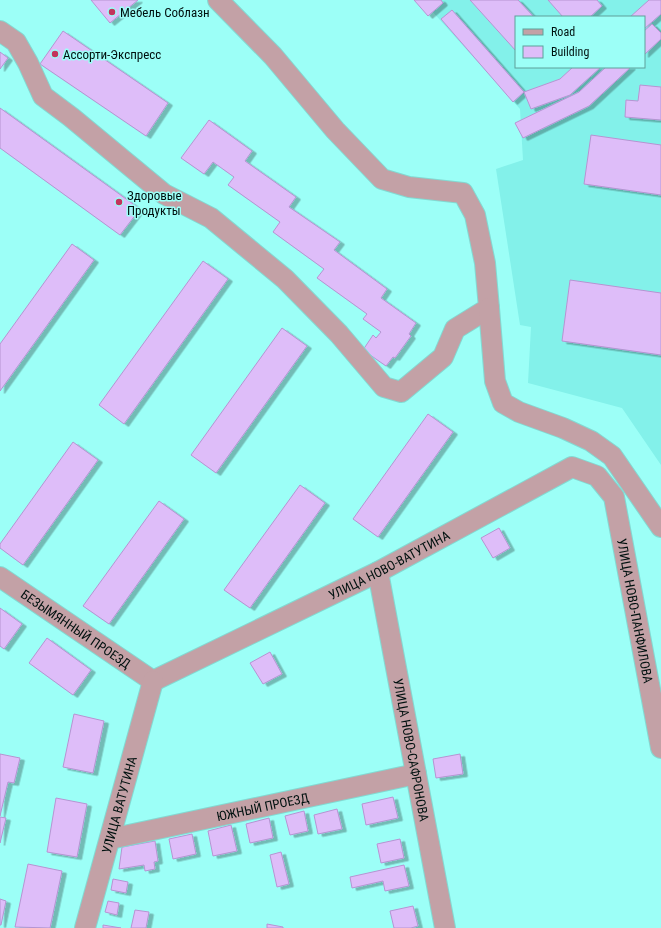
<svg xmlns="http://www.w3.org/2000/svg" width="661" height="928" font-family="'Roboto Condensed',sans-serif">
<style>
.built{fill:#83f1ea;fill-rule:evenodd}
.building{fill:#debdf9;stroke:#b694d2;filter:url(#shadow)}
.lines{fill:none;stroke-linecap:round;stroke-linejoin:round}
.minor-casing{stroke:#83d9d2;stroke-width:22}
.minor{stroke:#c3a1a6;stroke-width:20}
.poi-dot{fill:#c3345c;stroke:#9cfff7;stroke-width:1.5}
.labels{text-anchor:middle;dominant-baseline:central;stroke-width:3;stroke-linejoin:round;paint-order:stroke}
.poi-label{font-size:13px;fill:#00110f;stroke:#9cfff7;text-anchor:start}
.street-label{font-size:13px;fill:#00110f;stroke:#9cfff7}
</style>
<defs>
<filter id="shadow"><feDropShadow dx="4.5" dy="2.5" stdDeviation="0" flood-color="#0004"/></filter>
</defs>
<rect width="100%" height="100%" fill="#9cfff7"/>
<path class="built" d="M422,0h239v465l-39,-57 -94,-25 3,-56 -11,-2 -24,-156 27,-9 -3,-51zM516,17h128v50h-128z"/>
<g class="building">
<path d="M91,0h47l-28,23z"/>
<path d="M414,0h27l2,3 -15,13z"/>
<path d="M470,0h48l16,17h-18v34z"/>
<path d="M548,0h49l5,6 -12,11h-27z"/>
<path d="M649,0h12v14l-17,15v-12h-14z"/>
<path d="M452,10l72,82 -11,10 -72,-83z"/>
<path d="M652,24l9,9v6l-17,16v-24z"/>
<path d="M63,31l105,72 -22,33 -106,-72z"/>
<path d="M0,52l8,6 -8,11z"/>
<path d="M573,67h28l-31,28 -39,14 -7,-17 36,-13z"/>
<path d="M606,67h25l-42,39 -66,32 -8,-15 64,-31z"/>
<path d="M640,85l21,2v33l-36,-3 1,-17 12,1z"/>
<path d="M0,108l140,101 -20,26 -120,-87z"/>
<path d="M209,120l43,31 -7,10 51,36 -7,10 51,35 -6,8 53,39 -6,9 35,25 -7,11 2,2 -16,22 -2,-1 -7,9 -23,-16 10,-15 3,3 5,-6 -18,-13 4,-5 -50,-36 7,-9 -51,-37 7,-10 -52,-37 6,-8 -21,-15 -9,12 -23,-16z"/>
<path d="M591,135l70,10v50l-77,-11z"/>
<path d="M72,244l22,16 -94,131v-47z"/>
<path d="M203,261l25,18 -104,145 -25,-19z"/>
<path d="M570,280l91,13v62l-99,-14z"/>
<path d="M282,328l25,18 -91,127 -25,-18z"/>
<path d="M428,414l25,18 -75,105 -25,-18z"/>
<path d="M73,442l25,18 -75,105 -23,-17v-4z"/>
<path d="M300,485l25,18 -75,105 -26,-18z"/>
<path d="M159,501l25,18 -75,105 -26,-18z"/>
<path d="M499,528l11,20 -17,10 -12,-20z"/>
<path d="M0,608l22,16 -18,25 -4,-3z"/>
<path d="M47,638l44,32 -18,25 -44,-32z"/>
<path d="M270,652l12,22 -19,10 -13,-21z"/>
<path d="M74,714l30,7 -11,52 -30,-6z"/>
<path d="M0,754l20,4 -6,25 -6,-1 -8,34z"/>
<path d="M460,754l3,20 -27,4 -3,-19z"/>
<path d="M393,797l5,21 -32,7 -4,-21z"/>
<path d="M56,798l31,6 -10,53 -30,-5z"/>
<path d="M337,809l5,20 -24,5 -4,-19z"/>
<path d="M304,811l4,20 -18,4 -5,-19z"/>
<path d="M0,817l6,1 -6,25z"/>
<path d="M269,818l4,20 -23,5 -4,-19z"/>
<path d="M231,825l6,26 -24,5 -5,-25z"/>
<path d="M192,834l4,20 -23,5 -4,-20z"/>
<path d="M400,839l4,19 -23,5 -4,-19z"/>
<path d="M155,841l3,20 -4,1 1,7 -10,2 -1,-6 -25,4 3,-22z"/>
<path d="M281,852l8,32 -12,3 -7,-32z"/>
<path d="M28,864l34,7 -12,57 -35,-1z"/>
<path d="M404,865l5,21 -24,5 -2,-10 -31,7 -2,-11z"/>
<path d="M113,879l15,3 -2,11 -15,-3z"/>
<path d="M0,899l6,2 -5,24h-1z"/>
<path d="M108,901l11,2 -2,12 -12,-3z"/>
<path d="M413,906l5,20 -7,2h-17l-4,-17z"/>
<path d="M135,910l14,2 -3,16h-15z"/>
<path d="M267,924l16,3v1h-16z"/>
<path d="M103,925l18,3h-18z"/>
</g>
<g class="lines">
<defs>
<g id="minor">
<path d="M0,31l16,11 12,21 15,33 28,21 93,77 47,24 74,61 54,55 45,53 17,5 42,-35 12,-28 34,-21 -4,-45 -10,-48 -12,-22 -54,-6 -27,-8 -47,-49 -62,-74 -55,-56"/>
<path d="M489,308l6,73 8,22 16,9 44,16 28,13 21,15 49,71"/>
<path id="s1" d="M378,572l67,356"/>
<path id="s2" d="M0,577l153,104"/>
<path id="s3" d="M153,681l225,-109 194,-105 25,9 17,21 47,251"/>
<path id="s4" d="M110,839l306,-65"/>
<path id="s5" d="M85,928l68,-247"/>
</g>
</defs>
<use href="#minor" class="minor-casing"/>
<use href="#minor" class="minor"/>
</g>
<g class="poi-dot">
<circle cx="112" cy="12" r="4"/>
<circle cx="55" cy="54" r="4"/>
<circle cx="119" cy="202" r="4"/>
</g>
<g class="labels">
<g class="poi-label">
<text x="120" y="12">Мебель Соблазн</text>
<text x="63" y="54">Ассорти-Экспресс</text>
<text x="127" y="195">Здоровые<tspan x="127" dy="15">Продукты</tspan></text>
</g>
<g class="street-label">
<text stroke="none"><textPath href="#s3" startOffset="263">УЛИЦА НОВО-ВАТУТИНА</textPath></text>
<text stroke="none"><textPath href="#s3" startOffset="640">УЛИЦА НОВО-ПАНФИЛОВА</textPath></text>
<text stroke="none"><textPath href="#s2" startOffset="92">БЕЗЫМЯННЫЙ ПРОЕЗД</textPath></text>
<text stroke="none"><textPath href="#s1" startOffset="181">УЛИЦА НОВО-САФРОНОВА</textPath></text>
<text stroke="none"><textPath href="#s5" startOffset="128">УЛИЦА ВАТУТИНА</textPath></text>
<text stroke="none"><textPath href="#s4" startOffset="156">ЮЖНЫЙ ПРОЕЗД</textPath></text>
</g>
</g>
<rect x="515" y="16" width="130" height="52" fill="#9cfff7" stroke="#5ea09a"/>
<rect x="523" y="29" width="20" height="6" fill="#c3a1a6" stroke="#5ea09a"/>
<text x="551" y="36" font-size="12" fill="#00110f">Road</text>
<rect x="523" y="46" width="20" height="12" fill="#debdf9" stroke="#5ea09a"/>
<text x="551" y="56" font-size="12" fill="#00110f">Building</text>
</svg>
